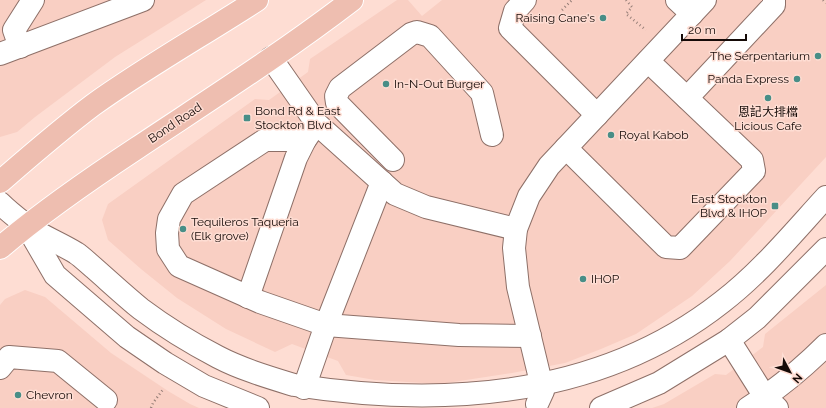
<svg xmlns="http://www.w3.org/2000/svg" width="826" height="408" font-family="Raleway,'Noto Sans SC',sans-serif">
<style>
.built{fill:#f9cfc3}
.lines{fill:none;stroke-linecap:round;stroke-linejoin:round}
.minor-casing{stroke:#8e7068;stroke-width:24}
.major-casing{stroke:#fff;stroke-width:24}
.path{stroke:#957e77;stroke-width:2.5;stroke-dasharray:1 3;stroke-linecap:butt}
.minor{stroke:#fff;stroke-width:22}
.major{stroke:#eebeb0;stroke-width:22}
.poi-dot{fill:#488e87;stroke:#feddd3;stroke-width:1.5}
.labels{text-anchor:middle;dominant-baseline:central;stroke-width:3;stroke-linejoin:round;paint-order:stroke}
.poi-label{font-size:12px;fill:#150a07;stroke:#feddd3;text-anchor:start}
.street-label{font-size:12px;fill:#150a07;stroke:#feddd3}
</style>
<rect width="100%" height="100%" fill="#feddd3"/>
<g class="built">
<path d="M0,0h206l-91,57 -80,60 -18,15 -17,5z"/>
<path d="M397,0h11l14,16 20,-16h384v157l-96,104 -38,35 -56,38 -35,15 -36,14 -53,10 -72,11 -65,-4 -29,-5 -8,-14 -46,-17 -17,8 -49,-23 -49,-31 -36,-29 -33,-29 -6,-20 6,-16 147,-105 14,1 39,-28 2,-13z"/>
<path d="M826,285v123h-174l12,-4 51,-30 11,1 37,-28 2,-13z"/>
<path d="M25,290l20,7 66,56 57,38 22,13 9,4h-199v-103l5,-6z"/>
</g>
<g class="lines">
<defs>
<g id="minor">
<path d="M525,0l-10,11 -5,17 87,87"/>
<path d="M677,0l15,14"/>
<path d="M20,47l-6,-17 19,-30"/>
<path d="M0,54l143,-54"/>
<path d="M271,58l46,66 78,70 31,13 90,22"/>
<path d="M687,98l87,-93v-5"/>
<path d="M305,140h-40l-82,54 -14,25 -2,14 1,16 11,17 81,36 66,23 133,10 71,1"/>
<path d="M566,148l100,99 14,1 74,-77 -2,-11 -104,-99"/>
<path d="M393,160l-56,-57 -1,-7 4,-8 71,-54 6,-2 13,4 52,57 10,42"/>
<path d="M0,203c8,8 17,15 26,22 15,11 34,18 50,28 6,4 12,10 18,15 16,14 31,28 47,41 24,18 50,34 77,48 23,12 50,20 76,28 149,23 306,13 428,-83 39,-30 71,-69 104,-105"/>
<path d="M26,225l29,50 72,62 38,26 39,23 54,22"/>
<path d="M248,297l48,-139 9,-18 7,-10"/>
<path d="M729,340l36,57 12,11"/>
<path d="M0,368l9,-11 49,4 48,39"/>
<path d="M304,388l22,-63 56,-143"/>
<path d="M537,404l6,-13 -25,-104 -4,-39 2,-19 13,-33 20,-30 156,-166"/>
<path d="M601,408l58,-25 70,-43 28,-22 69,-69"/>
<path d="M748,408c28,-18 55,-40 78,-63"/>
</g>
<g id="major">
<path d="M0,182c30,-26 61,-53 93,-77 53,-38 110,-70 164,-105"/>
<path d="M0,248c43,-37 90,-69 137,-100 72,-48 146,-95 215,-148"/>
</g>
</defs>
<use href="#minor" class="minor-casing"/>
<use href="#major" class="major-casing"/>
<g class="path">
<path d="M626,0l6,7 -6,7 20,16"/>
<path d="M823,0l3,3"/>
<path d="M562,10l10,-10"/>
<path d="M151,408l2,-5 11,-15"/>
</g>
<use href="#minor" class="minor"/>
<use href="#major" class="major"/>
</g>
<g class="poi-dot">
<circle cx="603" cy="18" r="4"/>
<circle cx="818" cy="56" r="4"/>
<circle cx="797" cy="79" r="4"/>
<circle cx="386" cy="84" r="4"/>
<circle cx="768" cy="98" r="4"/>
<rect x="243" y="114" width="8" height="8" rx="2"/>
<circle cx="611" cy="135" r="4"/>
<rect x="771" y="202" width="8" height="8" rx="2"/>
<circle cx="183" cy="229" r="4"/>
<circle cx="583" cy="279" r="4"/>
<circle cx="18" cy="395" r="4"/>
</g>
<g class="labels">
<g class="poi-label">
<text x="595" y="18" text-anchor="end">Raising Cane's</text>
<text x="810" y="56" text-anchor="end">The Serpentarium</text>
<text x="789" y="79" text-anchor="end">Panda Express</text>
<text x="394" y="84">In-N-Out Burger</text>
<text x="255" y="111">Bond Rd &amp; East<tspan x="255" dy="14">Stockton Blvd</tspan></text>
<text x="768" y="112" text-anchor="middle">恩記大排檔<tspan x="768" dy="14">Licious Cafe</tspan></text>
<text x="619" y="135">Royal Kabob</text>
<text x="767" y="199" text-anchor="end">East Stockton<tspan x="767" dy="14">Blvd &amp; IHOP</tspan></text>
<text x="191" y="222">Tequileros Taqueria<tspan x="191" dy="14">(Elk grove)</tspan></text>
<text x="591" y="279">IHOP</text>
<text x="26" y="395">Chevron</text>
</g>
<g class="street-label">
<text transform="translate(175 123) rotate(-34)">Bond Road</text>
</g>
</g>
<g transform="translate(790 372) rotate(131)" stroke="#feddd3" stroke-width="3" paint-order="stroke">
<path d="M0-3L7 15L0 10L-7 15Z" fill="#150a07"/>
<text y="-6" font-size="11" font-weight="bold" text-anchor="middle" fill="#150a07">N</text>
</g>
<path d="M682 34v6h64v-6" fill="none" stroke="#150a07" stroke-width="2"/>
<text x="688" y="34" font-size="12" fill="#150a07" stroke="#feddd3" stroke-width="3" paint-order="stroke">20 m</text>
</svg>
